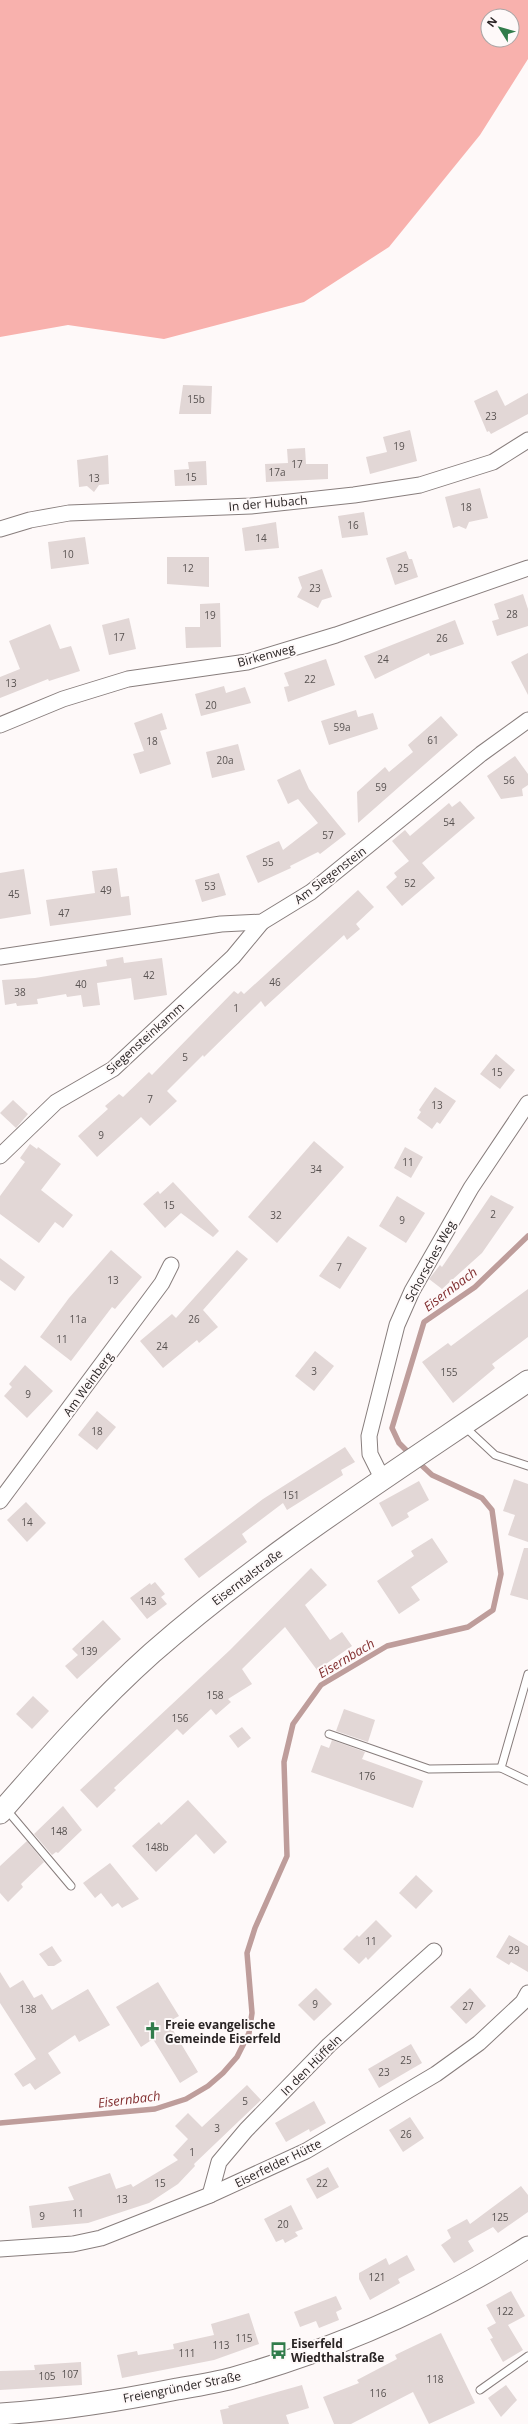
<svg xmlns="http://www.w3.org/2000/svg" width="528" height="2424" font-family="'Open Sans',sans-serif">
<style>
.forest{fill:#f8b1ad;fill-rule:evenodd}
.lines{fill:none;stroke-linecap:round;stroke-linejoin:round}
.stream{stroke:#be9d9b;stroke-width:5.5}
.building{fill:#e2d7d6}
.service-casing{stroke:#887e7d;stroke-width:9}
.minor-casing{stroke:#887e7d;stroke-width:17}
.secondary-casing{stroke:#887e7d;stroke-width:23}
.service{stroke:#fff;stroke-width:7}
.minor{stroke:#fff;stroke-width:15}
.secondary{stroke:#fff;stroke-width:21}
.labels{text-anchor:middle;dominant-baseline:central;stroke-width:4;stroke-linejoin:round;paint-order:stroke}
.number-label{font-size:10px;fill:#585251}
.street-label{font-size:12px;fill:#2a2525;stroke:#fef9f9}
.poi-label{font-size:12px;font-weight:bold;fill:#2a2525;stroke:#fef9f9;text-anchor:start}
.water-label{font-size:13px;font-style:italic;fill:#822f30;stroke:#fef9f9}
</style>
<rect width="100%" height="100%" fill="#fef9f9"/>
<path class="forest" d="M0,0h528v59l-48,76 -91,112 -85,55 -140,37 -96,-14 -68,12zM488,16h24v24h-24z"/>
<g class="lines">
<g class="stream">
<path d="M411,1455l-12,-12 -7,-15 32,-106 51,-35 53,-51"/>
<path d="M0,2123l155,-14 31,-10 22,-13 15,-13 14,-16 12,-24 3,-20 -5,-60 8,-25 32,-72 -3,-94 9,-38 28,-39 66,-39 81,-19 25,-17 8,-36 -9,-64 -10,-12 -50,-23 -15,-14"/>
</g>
</g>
<g class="building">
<path d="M183,385l29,1 -1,28h-32z"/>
<path d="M497,390l8,16 23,-13v21l-37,20 -2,-3 -2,1 -13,-31z"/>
<path d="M410,430l7,31 -47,13 -4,-17 21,-5 -4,-15z"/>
<path d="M305,448l1,16h22v15l-62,3 -1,-18 23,-1 -1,-14z"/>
<path d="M108,455l1,29 -10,1 -5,7 -7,-6 -8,1 -2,-27z"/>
<path d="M206,461l1,24 -32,1 -1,-16 15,-1 -1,-7z"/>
<path d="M480,488l8,30 -19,4 -3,7 -7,-3 -6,2 -8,-31z"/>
<path d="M364,512l4,23 -26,3 -4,-22z"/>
<path d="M276,522l3,26 -34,3 -3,-23z"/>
<path d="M85,537l4,27 -38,5 -3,-27z"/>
<path d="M406,551l3,8h3l6,18 -23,8 -9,-27z"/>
<path d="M167,557h42v30l-42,-3z"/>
<path d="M322,569l10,28 -10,3 -4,8 -21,-11 5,-9 -4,-11z"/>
<path d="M523,594l5,15v17l-31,10 -5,-15 7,-2 -5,-15z"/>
<path d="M220,603l1,44 -35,1 -1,-21h15v-23z"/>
<path d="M129,618l7,31 -27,6 -7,-30z"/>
<path d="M455,620l9,24 -34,12 -1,-3 -54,26 -11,-23z"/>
<path d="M50,624l10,25 11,-3 9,25 -31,10 -1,-2 -48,19v-21l20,-8 -11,-28z"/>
<path d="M528,653v42l-17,-33z"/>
<path d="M326,659l9,26 -47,17 -4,-15 5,-1 -5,-13z"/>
<path d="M224,686l2,7 19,-6 6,16 -50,13 -6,-22z"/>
<path d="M356,710l2,7 15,-4 5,16 -49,16 -8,-24z"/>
<path d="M162,713l5,16 -7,2 11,33 -31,10 -7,-20 11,-3 -10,-28z"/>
<path d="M441,716l17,19 -100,88 -1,-31 28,-25 4,5 24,-20 -5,-7z"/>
<path d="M238,744l7,26 -33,8 -6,-26z"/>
<path d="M515,756l13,18v11l-6,4 1,7 -22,3 -14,-23z"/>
<path d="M300,769l9,20 37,45 -26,20 -2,-2 -28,14 1,2 -33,15 -12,-27 33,-15 4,9 35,-27 -20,-24 -10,5 -11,-24z"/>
<path d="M460,801l15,17 -53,45 13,15 -33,28 -16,-19 11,-10 -3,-4 15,-12 -17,-20 13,-11 5,6 39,-33 3,4z"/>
<path d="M117,868l4,29 8,-1 2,19 -81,11 -4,-26 49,-7 -3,-22z"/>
<path d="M24,869l7,45 -31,5v-46z"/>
<path d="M219,873l7,22 -24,7 -7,-22z"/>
<path d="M358,890l16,17 -18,17 4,5 -13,11 -3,-5 -79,72 -4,-6 -57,56 -1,-2 -36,36 10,10 -27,25 -9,-9 -44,40 -19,-21 30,-27 -3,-3 14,-12 4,3 26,-25 3,3 82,-84 4,3 3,-3 3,3z"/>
<path d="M123,957l1,6 38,-5 5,37 -33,5 -3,-22 -34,5 3,22 -17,2 -2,-12 -14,2 -1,-3 -29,5 1,5 -21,2 -1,-3 -11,2 -3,-25 33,-2 72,-12 -1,-6z"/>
<path d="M496,1054l19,16 -15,19 -20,-15z"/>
<path d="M435,1087l21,14 -16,23 -3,-2 -5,7 -15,-11 4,-6 -2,-2z"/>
<path d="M13,1100l15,14 -12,14 -16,-15z"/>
<path d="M314,1141l30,26 -67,76 -29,-26z"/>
<path d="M30,1144l7,5 1,-2 23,17 -20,26 32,25 -10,13 -8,-6 -16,21 -39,-29v-18l25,-34 -5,-4z"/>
<path d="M405,1147l18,10 -12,21 -17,-10z"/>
<path d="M173,1182l46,49 -6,6 -32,-24 -16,15 -22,-24 15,-13 2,3z"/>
<path d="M491,1195l23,12 -32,46 -40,36 -13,-10 11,-14 2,2z"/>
<path d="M397,1196l28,17 -19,30 -27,-17z"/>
<path d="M348,1236l19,12 -27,41 -21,-13z"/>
<path d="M111,1250l31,27 -27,32 -3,-2 -41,54 -31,-24 29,-39z"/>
<path d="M237,1250l11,9 -45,51 15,17 -19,16 -2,-3 -34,28 -23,-27 32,-27 4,4z"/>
<path d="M0,1258l25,19 -10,14 -15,-11z"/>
<path d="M528,1289v48l-36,27 3,4 -42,35 -31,-41 26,-19 3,3z"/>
<path d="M315,1351l19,15 -20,25 -19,-15z"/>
<path d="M25,1365l28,26 -26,27 -23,-22 8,-9 -3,-3z"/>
<path d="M97,1411l19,16 -19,23 -19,-15z"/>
<path d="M345,1447l10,15 -14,8 2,5 -56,35 -4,-7 -41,31 5,8 -48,36 -15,-19 79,-60z"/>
<path d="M514,1479l14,5v58l-20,-7 7,-20 -12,-4z"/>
<path d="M419,1481l10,19 -22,13 2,4 -17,10 -13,-24z"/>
<path d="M26,1502l20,21 -19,19 -20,-22z"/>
<path d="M432,1538l16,24 -37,25 9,13 -21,14 -22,-33 37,-25 -3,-5z"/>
<path d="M524,1548h4v52l-18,-5z"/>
<path d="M311,1568l16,17 -22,20 25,35 12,-8 10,14 -35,24 -32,-43 -43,42 10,15 -24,15 3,3 -15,13 -5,-6 -28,26 -6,-6 -63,59 2,2 -19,18 -17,-18 150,-140z"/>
<path d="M155,1582l10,12 -4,3 6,7 -20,15 -17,-21 20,-15 1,2z"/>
<path d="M103,1620l18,19 -44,40 -12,-13 13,-11 -6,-6z"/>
<path d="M33,1696l16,15 -17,18 -16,-15z"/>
<path d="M344,1709l31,11 -7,22 -32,-11z"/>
<path d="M242,1727l9,11 -13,10 -9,-12z"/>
<path d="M332,1740l33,12 -3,7 61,22 -10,27 -102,-36 10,-27 8,3z"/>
<path d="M188,1800l39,42 -13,12 -18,-20 -40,38 -24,-26 27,-24 2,3z"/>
<path d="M63,1806l19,24 -24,23 -2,-1 -4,3 -18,-21z"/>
<path d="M27,1841l17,21 -23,22 2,3 -15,15 -8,-9v-27z"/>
<path d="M110,1863l29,36 -17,9 -4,-5 -6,4 -11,-14 -6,5 -12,-15z"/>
<path d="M416,1875l17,16 -17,18 -17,-16z"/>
<path d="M376,1920l16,16 -24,24 -2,-3 -7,7 -16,-15 14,-14 2,2z"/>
<path d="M509,1935l19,11v26l-17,-10 -2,3 -13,-8z"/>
<path d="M52,1946l10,15 -8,5h-6l-9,-12z"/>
<path d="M0,1972l10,16 13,-8 11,18 8,-4 10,16 36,-21 22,36 -31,17 -4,-7 -27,18 13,20 -26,17 -5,-7 -7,4 -9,-13 22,-15 -36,-56z"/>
<path d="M158,1982l21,34 -11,6 30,50 -18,11 -27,-44 -12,8 -25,-40z"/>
<path d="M316,1988l16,16 -18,17 -16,-16z"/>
<path d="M470,1988l16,18 -20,18 -16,-17z"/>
<path d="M411,2044l11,19 -43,25 -11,-19z"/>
<path d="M247,2085l14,15 -67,64 1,2 -17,18 -29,19 -61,20 -56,5 -3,-22 45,-6 -6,-13 42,-14 6,16 15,-5 2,3 45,-27 -5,-5 15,-16 -13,-13 13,-13 14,14z"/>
<path d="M314,2101l12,22 -16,9 -1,-3 -23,13 -11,-19z"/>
<path d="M410,2117l14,21 -21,14 -14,-22z"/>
<path d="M328,2167l11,20 -22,12 -11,-20z"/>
<path d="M521,2186l7,9v17l-30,21 -5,-6 -25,14 6,10 -20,12 -13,-18 10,-7 -4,-8 20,-11 3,5z"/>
<path d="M291,2205l12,24 -8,3 3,4 -13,7 -2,-4 -7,3 -12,-23z"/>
<path d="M407,2255l8,15 -17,9 2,4 -30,17 -11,-21v-6l27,-15 3,7z"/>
<path d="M511,2291l14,25 -17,9 15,25 -20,12 -13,-23 3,-1 -6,-10 9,-5 -10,-18z"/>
<path d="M336,2296l6,13 -6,3 3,8 -20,8 -3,-7 -16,6 -6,-15z"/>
<path d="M249,2313l10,31 -45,16 -92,18 -5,-23 20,-4 1,4 36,-6 -1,-5 41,-9 -3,-11z"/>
<path d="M441,2333l34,70 -46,21 -16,-32 -62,32h-17l-11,-27 36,-14 -2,-3 40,-21 -2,-4z"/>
<path d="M81,2362l1,23 -82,5v-19l35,-1 -1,-5z"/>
<path d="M302,2385l7,23 -23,7 3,9h-66l-3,-14 9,-2 -1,-2z"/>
<path d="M506,2385l11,15 -16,17 -13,-19z"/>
</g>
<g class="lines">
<defs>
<g id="service">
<path d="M465,1427l30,28 33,11"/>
<path d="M528,1674l-27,94 27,13"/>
<path d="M329,1734l100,35 72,-1"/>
<path d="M6,1809l65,77"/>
<path d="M480,2390l48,-34"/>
</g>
<g id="minor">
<path d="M0,529l30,-9 39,-7 182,-7 103,-11 66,-10 73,-23 35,-22"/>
<path d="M0,725l63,-26 65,-20 119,-17 89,-27 192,-67"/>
<path d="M0,957l221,-33 41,-2 49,-30 170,-138 47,-34"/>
<path d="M0,1156l56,-54 57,-33 120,-112 29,-35"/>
<path d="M383,1480l-13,-26 -1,-18 28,-111 15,-34 59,-103 57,-85"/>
<path d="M0,1501l162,-218 9,-18"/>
<path d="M210,2195l9,-33 27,-32 83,-85 105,-94"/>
<path d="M0,2249l73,-5 28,-6 109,-43 96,-44 130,-77 43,-31 44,-41 5,-9"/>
</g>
<g id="secondary">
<path d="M0,1813c48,-55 97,-111 152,-160 116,-102 249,-185 376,-272"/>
<path d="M0,2414c60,-4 118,-13 177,-25 18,-3 38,-6 56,-11 103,-29 205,-74 295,-131"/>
</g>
</defs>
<use href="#service" class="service-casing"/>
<use href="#minor" class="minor-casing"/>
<use href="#secondary" class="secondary-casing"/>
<use href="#service" class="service"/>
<use href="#minor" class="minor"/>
<use href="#secondary" class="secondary"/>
</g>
<defs>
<symbol id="church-bare" viewBox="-9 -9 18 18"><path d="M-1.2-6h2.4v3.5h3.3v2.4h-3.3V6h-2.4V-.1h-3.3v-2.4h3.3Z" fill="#317c4b" stroke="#fef9f9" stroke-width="2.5" paint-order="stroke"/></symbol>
<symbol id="bus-bare" viewBox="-9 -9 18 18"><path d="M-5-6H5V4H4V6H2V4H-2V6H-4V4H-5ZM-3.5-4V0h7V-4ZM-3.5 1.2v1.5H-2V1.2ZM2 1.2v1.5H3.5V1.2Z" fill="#317c4b" stroke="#fef9f9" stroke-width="2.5" paint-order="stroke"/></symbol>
</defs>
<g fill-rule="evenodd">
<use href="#church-bare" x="140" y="2018" width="25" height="25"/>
<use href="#bus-bare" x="266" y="2338" width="25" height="25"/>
</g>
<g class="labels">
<g class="number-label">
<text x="196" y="399">15b</text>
<text x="491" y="416">23</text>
<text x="399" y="446">19</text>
<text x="297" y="464">17</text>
<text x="277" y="472">17a</text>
<text x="191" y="477">15</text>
<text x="94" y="478">13</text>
<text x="466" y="507">18</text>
<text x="353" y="525">16</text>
<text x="261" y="538">14</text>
<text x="68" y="554">10</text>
<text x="188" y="568">12</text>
<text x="403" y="568">25</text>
<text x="315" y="588">23</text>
<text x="512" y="614">28</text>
<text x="210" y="615">19</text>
<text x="119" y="637">17</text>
<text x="442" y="638">26</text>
<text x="383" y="659">24</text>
<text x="310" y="679">22</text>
<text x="11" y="683">13</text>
<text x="211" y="705">20</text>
<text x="342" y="727">59a</text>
<text x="433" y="740">61</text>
<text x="152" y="741">18</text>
<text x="225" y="760">20a</text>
<text x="509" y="780">56</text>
<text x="381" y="787">59</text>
<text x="449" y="822">54</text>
<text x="328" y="835">57</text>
<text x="268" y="862">55</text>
<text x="410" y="883">52</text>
<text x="210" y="886">53</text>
<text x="106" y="890">49</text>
<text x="14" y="894">45</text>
<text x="64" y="913">47</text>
<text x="149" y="975">42</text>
<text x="275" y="982">46</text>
<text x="81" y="984">40</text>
<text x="20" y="992">38</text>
<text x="236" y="1008">1</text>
<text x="185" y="1057">5</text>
<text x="497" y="1072">15</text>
<text x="150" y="1099">7</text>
<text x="437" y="1105">13</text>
<text x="101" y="1135">9</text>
<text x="408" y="1162">11</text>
<text x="316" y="1169">34</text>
<text x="169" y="1205">15</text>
<text x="493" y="1214">2</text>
<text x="276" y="1215">32</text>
<text x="402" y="1220">9</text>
<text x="339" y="1267">7</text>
<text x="113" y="1280">13</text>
<text x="78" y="1319">11a</text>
<text x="194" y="1319">26</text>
<text x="62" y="1339">11</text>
<text x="162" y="1346">24</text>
<text x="314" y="1371">3</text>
<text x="449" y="1372">155</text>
<text x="28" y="1394">9</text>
<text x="97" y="1431">18</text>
<text x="291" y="1495">151</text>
<text x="27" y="1522">14</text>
<text x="148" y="1601">143</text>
<text x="89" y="1651">139</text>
<text x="215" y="1695">158</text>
<text x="180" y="1718">156</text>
<text x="367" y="1776">176</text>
<text x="59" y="1831">148</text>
<text x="157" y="1847">148b</text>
<text x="371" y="1941">11</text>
<text x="514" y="1950">29</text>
<text x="315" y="2004">9</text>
<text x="468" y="2006">27</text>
<text x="28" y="2009">138</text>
<text x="406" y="2060">25</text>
<text x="384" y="2072">23</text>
<text x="245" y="2101">5</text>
<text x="217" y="2128">3</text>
<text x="406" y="2134">26</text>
<text x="192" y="2152">1</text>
<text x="160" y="2183">15</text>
<text x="322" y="2183">22</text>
<text x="122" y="2199">13</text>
<text x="78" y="2213">11</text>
<text x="42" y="2216">9</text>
<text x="500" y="2217">125</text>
<text x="283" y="2224">20</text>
<text x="377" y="2277">121</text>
<text x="505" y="2311">122</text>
<text x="244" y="2338">115</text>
<text x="221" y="2345">113</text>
<text x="187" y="2353">111</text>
<text x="70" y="2374">107</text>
<text x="47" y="2376">105</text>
<text x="435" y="2379">118</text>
<text x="378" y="2393">116</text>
</g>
<g class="street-label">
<text transform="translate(268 503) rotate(-5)">In der Hubach</text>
<text transform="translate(266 655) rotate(-15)">Birkenweg</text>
<text transform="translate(330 875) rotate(-37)">Am Siegenstein</text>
<text transform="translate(145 1038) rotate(-42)">Siegensteinkamm</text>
<text transform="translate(430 1261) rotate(-61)">Schorsches Weg</text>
<text transform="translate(88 1384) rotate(-54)">Am Weinberg</text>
<text transform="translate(247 1577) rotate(-37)">Eiserntalstraße</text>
<text transform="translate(311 2065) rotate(-45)">In den Hüffeln</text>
<text transform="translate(278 2163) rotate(-26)">Eiserfelder Hütte</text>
<text transform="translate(182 2387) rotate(-11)">Freiengründer Straße</text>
</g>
<g class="poi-label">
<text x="165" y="2024">Freie evangelische<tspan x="165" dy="14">Gemeinde Eiserfeld</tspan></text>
<text x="291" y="2343">Eiserfeld<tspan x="291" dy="14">Wiedthalstraße</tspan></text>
</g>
<g class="water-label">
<text transform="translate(450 1289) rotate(-37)">Eisernbach</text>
<text transform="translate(346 1658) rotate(-31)">Eisernbach</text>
<text transform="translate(129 2099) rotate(-7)">Eisernbach</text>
</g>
</g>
<g transform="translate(500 28) rotate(307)"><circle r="19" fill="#fef9f9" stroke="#a9a4a4"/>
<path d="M0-3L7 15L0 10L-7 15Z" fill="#317c4b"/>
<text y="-6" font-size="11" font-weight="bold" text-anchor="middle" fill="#2a2525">N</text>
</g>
</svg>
